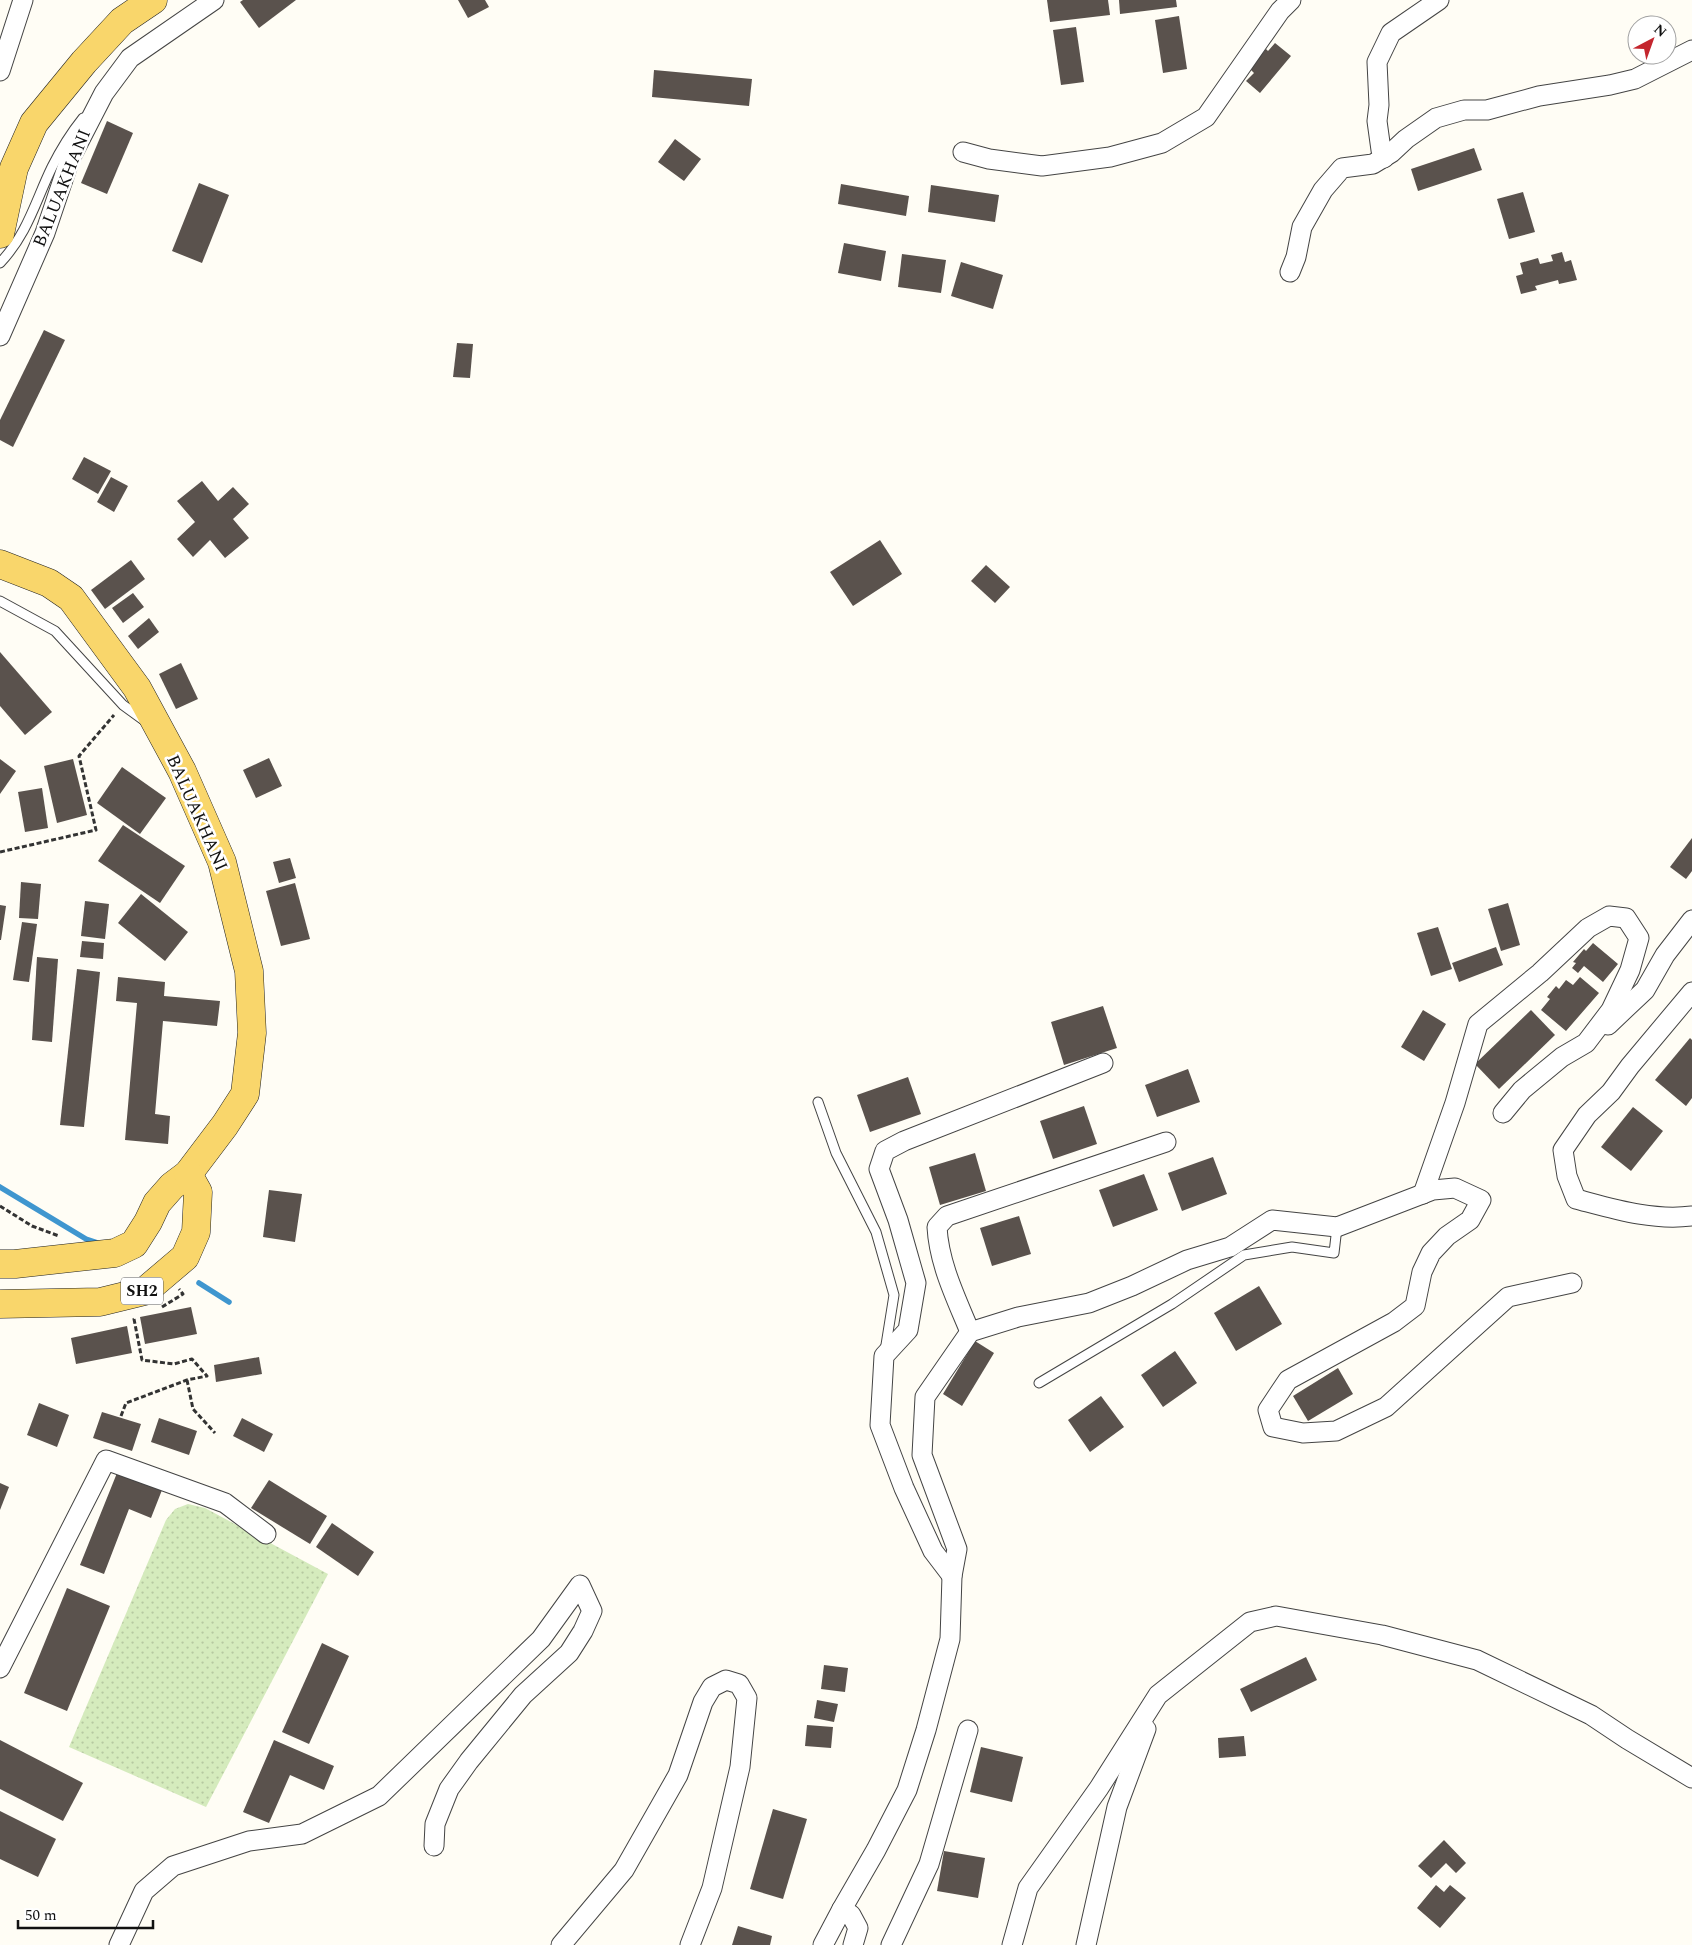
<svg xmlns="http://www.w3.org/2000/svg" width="1692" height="1945" font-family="Spectral,serif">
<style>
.grass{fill:url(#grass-dots)}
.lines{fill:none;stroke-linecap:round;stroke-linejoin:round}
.stream{stroke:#3f96cf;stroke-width:5.5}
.building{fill:#5a524d}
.lane-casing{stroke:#444;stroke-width:11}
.street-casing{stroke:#444;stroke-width:21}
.primary-casing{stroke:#222;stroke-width:29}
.path{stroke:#333;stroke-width:3;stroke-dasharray:5 2.5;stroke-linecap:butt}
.lane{stroke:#fff;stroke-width:9}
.street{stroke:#fff;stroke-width:19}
.primary{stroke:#f9d66b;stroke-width:28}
.labels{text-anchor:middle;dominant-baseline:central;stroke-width:5;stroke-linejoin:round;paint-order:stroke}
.shield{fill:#fff;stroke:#585858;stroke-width:1}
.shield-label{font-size:16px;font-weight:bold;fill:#111}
.street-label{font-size:18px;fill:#111;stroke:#fff}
</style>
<defs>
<pattern id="grass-dots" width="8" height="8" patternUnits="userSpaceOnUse" patternTransform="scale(1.25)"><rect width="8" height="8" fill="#d5ebbd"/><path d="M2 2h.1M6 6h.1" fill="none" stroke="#b6c8a1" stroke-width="1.8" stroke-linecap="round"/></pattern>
</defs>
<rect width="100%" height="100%" fill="#fffdf5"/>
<path class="grass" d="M188,1504l17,4 123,66 -122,233 -137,-60 97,-227 9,-11z"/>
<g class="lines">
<g class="stream">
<path d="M0,1187l86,52 15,5"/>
<path d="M199,1283l30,19"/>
</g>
</g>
<g class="building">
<path d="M243,0h53l-37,28 -19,-26z"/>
<path d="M458,0h27l4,7 -21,11z"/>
<path d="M1047,0h61l2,15 -60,7z"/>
<path d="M1119,0h57l1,7 -57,7z"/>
<path d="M1179,16l8,53 -24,4 -8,-53z"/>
<path d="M1076,27l8,55 -23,3 -8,-55z"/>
<path d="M1275,43l16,13 -31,37 -14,-12 8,-8 -4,-4 16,-20 2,2z"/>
<path d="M654,70l98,9 -3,27 -97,-9z"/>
<path d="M107,121l26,12 -26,61 -26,-11z"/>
<path d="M675,139l26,20 -17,22 -26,-19z"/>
<path d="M1474,148l8,22 -64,21 -7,-22z"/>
<path d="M199,183l30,12 -27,68 -30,-12z"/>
<path d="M841,184l68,12 -3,20 -68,-12z"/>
<path d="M931,185l68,10 -4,27 -67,-10z"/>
<path d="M1523,192l12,40 -26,7 -12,-40z"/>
<path d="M844,243l42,8 -5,30 -43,-8z"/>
<path d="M1562,252l3,10 6,-2 6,20 -18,4 -1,-4 -23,6 2,4 -16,4 -5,-18 7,-2 -3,-11 18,-5 2,6 13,-3 -2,-6z"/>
<path d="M902,254l44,6 -5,33 -43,-6z"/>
<path d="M961,262l42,13 -10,34 -42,-13z"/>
<path d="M44,330l21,10 -52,107 -13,-7v-20z"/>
<path d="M457,343l16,1 -3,34 -17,-1z"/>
<path d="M84,457l27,14 -13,23 -26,-15z"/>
<path d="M111,477l17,9 -14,26 -17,-10z"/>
<path d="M202,481l16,20 15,-14 16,17 -16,15 16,19 -24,20 -15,-18 -17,17 -16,-18 18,-17 -18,-21z"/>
<path d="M880,540l22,34 -49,32 -23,-34z"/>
<path d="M131,560l14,19 -40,30 -14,-19z"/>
<path d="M986,565l24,22 -15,16 -24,-22z"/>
<path d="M133,593l11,14 -21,16 -11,-15z"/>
<path d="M149,618l10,14 -21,17 -10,-13z"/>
<path d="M0,652l52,60 -27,23 -25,-29z"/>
<path d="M181,663l17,36 -22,10 -17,-35z"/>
<path d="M269,758l13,28 -26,12 -13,-28z"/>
<path d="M0,759l16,12 -16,23z"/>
<path d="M73,759l14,56 -30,8 -13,-57z"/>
<path d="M122,767l44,31 -26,36 -43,-31z"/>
<path d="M42,788l6,40 -23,4 -7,-40z"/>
<path d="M123,825l62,41 -25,37 -62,-42z"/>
<path d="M1692,838v33l-6,8 -16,-12z"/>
<path d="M290,858l6,20 -17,5 -6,-21z"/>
<path d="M21,882l20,2 -3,35 -19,-1z"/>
<path d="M295,883l15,56 -29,7 -15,-55z"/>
<path d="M141,894l47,38 -23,29 -47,-38z"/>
<path d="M85,901l24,3 -4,35 -24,-3z"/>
<path d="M1508,903l12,42 -19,6 -13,-42z"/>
<path d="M0,905l6,1 -5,34h-1z"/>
<path d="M22,922l15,2 -8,58 -16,-2z"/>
<path d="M1438,927l14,42 -21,7 -14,-43z"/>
<path d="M82,941l22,2 -1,16 -23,-2z"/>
<path d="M1593,943l25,21 -15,18 -19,-16 -6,7 -6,-5 4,-5 -3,-1 11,-13 2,2z"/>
<path d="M1496,947l7,18 -44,17 -7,-19z"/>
<path d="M37,957l21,2 -6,83 -20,-2z"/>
<path d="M77,969l23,3 -16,155 -24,-2z"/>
<path d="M118,977l47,5 -1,14 56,5 -3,25 -54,-5 -8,93 15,2 -2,28 -43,-4 12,-137 -21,-2z"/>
<path d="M1580,977l19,16 -33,38 -25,-21 9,-11 -3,-2 9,-11 3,3 7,-9 7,5z"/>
<path d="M1103,1006l14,42 -53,17 -13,-43z"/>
<path d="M1423,1010l23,14 -22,37 -23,-14z"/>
<path d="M1531,1010l24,25 -56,54 -24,-25z"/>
<path d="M1690,1038l2,2v58l-6,8 -31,-26z"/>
<path d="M1188,1069l12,33 -43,15 -12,-32z"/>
<path d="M908,1077l13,37 -51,18 -13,-37z"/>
<path d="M1084,1106l13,38 -44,15 -13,-38z"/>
<path d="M1633,1107l30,24 -32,40 -30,-24z"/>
<path d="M975,1153l11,38 -46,14 -11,-38z"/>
<path d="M1213,1157l14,37 -45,17 -14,-38z"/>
<path d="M1144,1174l14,36 -45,17 -14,-37z"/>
<path d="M269,1190l33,4 -7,48 -32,-5z"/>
<path d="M1019,1216l12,38 -39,12 -12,-38z"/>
<path d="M1259,1286l23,38 -46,27 -22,-38z"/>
<path d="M191,1307l6,27 -52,10 -5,-27z"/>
<path d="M127,1326l5,27 -56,11 -5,-26z"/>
<path d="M975,1341l19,12 -32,53 -19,-12z"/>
<path d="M1175,1351l22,32 -34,24 -22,-32z"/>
<path d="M259,1357l3,17 -46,8 -2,-17z"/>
<path d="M1338,1368l15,26 -45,27 -15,-25z"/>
<path d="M1101,1396l23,31 -34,25 -22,-32z"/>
<path d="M39,1403l30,12 -12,32 -30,-12z"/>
<path d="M102,1412l39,12 -9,27 -39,-13z"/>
<path d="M159,1418l38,13 -8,24 -38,-13z"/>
<path d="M242,1418l31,16 -9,18 -31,-16z"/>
<path d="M117,1473l45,17 -11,28 -22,-9 -25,65 -24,-9z"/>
<path d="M269,1480l58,36 -17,28 -59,-36z"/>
<path d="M0,1483l9,4 -9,23z"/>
<path d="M332,1523l42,29 -16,24 -42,-29z"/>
<path d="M67,1588l43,18 -43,105 -43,-18z"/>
<path d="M322,1643l27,13 -40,88 -27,-12z"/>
<path d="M1306,1657l11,23 -66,32 -11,-23z"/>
<path d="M824,1665l24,3 -3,24 -24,-3z"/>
<path d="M817,1700l21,4 -4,18 -20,-4z"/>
<path d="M807,1725l26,2 -2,21 -26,-2z"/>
<path d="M1244,1736l2,20 -27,2 -1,-20z"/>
<path d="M0,1740l83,43 -20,38 -63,-32z"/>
<path d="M274,1740l60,26 -10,24 -34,-15 -21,48 -26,-11z"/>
<path d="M981,1747l42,10 -11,45 -42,-10z"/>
<path d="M773,1809l34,10 -24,80 -33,-10z"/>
<path d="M0,1811l56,28 -18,38 -38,-18z"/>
<path d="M1444,1840l22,23 -10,10 -10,-10 -15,15 -13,-12z"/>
<path d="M944,1851l41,7 -7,40 -41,-7z"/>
<path d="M1436,1885l8,7 6,-7 16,13 -26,30 -23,-20z"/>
<path d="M738,1926l34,10 -2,9h-38z"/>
</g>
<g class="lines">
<defs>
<g id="lane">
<path d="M0,263c28,-30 35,-61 52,-96 9,-18 19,-34 31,-49"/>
<path d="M0,601l55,30 68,74 22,16"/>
<path d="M818,1102l18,51 40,79 18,63 -9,56"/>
<path d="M1039,1383l133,-79 72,-49 48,-8 42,6 3,-26"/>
</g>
<g id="street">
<path d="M0,71l23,-71"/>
<path d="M963,152l26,7 53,7 68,-9 52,-14 44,-26 74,-106 11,-11"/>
<path d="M1384,158l-3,-8 -4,-29 2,-16 -2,-43 14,-29 48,-33"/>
<path d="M1290,272l6,-15 6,-30 21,-37 19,-22 31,-4 18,-11 15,-14 30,-21 28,-8h23l52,-14 71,-11 25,-6 57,-29"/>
<path d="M0,336l45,-103 25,-74 34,-66 26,-35 84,-58"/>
<path d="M1692,992l-62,74 -19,26 -24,23 -24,35 4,26 9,23c38,10 76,22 116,17"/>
<path d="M1608,1025l37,-35 20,-35 27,-35"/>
<path d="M1423,1194l32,-91 23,-79 62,-51 48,-45 21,-12 17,2 13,20 -9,32 -19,40 -25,33 -24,14 -40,33 -19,23"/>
<path d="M970,1332c-14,-34 -31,-68 -33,-105l10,-11 219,-74"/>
<path d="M952,1576l-19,-25 -29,-63 -24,-63 4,-69 24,-26 8,-47 -18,-63 -19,-51 6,-18 19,-10 199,-78"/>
<path d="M0,1668l106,-208 119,43 41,31"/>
<path d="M842,1909l34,-59 31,-60 19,-60 24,-91 2,-63 5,-27 -35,-94 3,-58 45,-65 48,-15 71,-14 43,-17 55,-26 43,-13 42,-27 65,7 96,-37 22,-2 26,12 -11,20 -23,16 -16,17 -9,19 -7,34 -21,16 -106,58 -20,30 5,17 30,6 33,-2 50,-24 122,-110 64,-14"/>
<path d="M119,1945l25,-54 29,-25 76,-25 53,-7 77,-38 162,-157 39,-54 12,26 -9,20 -14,22 -46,42 -54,66 -20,28 -14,35 -1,22"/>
<path d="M561,1945l63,-75 54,-95 25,-73 9,-15 14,-7 13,4 8,14 -7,69 -28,121 -22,57"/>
<path d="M823,1945l19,-36 9,6 7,13 -5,17"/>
<path d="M891,1945l38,-81 39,-134"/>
<path d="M1012,1945l16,-57 71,-100 59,-93 92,-73 26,-6 106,19 95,25 114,55 36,24 65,39"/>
<path d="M1086,1945l31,-138 29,-78"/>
</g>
<g id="primary">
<path d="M0,234l14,-66 20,-45 50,-61 38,-41 31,-21"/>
<path d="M0,564l49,19 22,15 66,90 45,83 40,91 27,109 3,62 -7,61 -20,31 -37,49 -16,12 -15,17 -9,19 -14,22 -19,9 -100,11h-15"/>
<path d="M0,1304l100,-2 45,-11 40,-34 11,-25 2,-40 -10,-18"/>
</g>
</defs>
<use href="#lane" class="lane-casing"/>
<use href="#street" class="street-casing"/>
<use href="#primary" class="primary-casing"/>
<g class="path">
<path d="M0,852l96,-22 -17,-74 35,-41"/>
<path d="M0,1206l32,20 27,10"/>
<path d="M162,1307l21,-13 -4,-5"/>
<path d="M187,1380l6,29 22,24"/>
<path d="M121,1416l5,-13 61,-23 20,-4 -15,-17 -18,5 -32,-4 -8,-41 1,-1"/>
</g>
<use href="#lane" class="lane"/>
<use href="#street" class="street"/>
<use href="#primary" class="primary"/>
</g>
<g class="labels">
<rect class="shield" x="121" y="1277.5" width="42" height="27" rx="4"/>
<g class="shield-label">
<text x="142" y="1291">SH2</text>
</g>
<g class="street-label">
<text transform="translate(62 188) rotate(-68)">BALUAKHANI</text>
<text transform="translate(197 813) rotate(66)">BALUAKHANI</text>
</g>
</g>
<g transform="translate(1652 40) rotate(41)"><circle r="24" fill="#ffffff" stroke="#a0a0a0"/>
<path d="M0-4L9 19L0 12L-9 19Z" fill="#c4262e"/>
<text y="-8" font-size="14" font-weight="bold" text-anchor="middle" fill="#111111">N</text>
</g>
<path d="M18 1920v8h135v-8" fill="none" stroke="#111111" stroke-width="2.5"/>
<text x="25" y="1920" font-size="15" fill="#111111" stroke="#ffffff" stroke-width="4" paint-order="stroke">50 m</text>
</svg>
